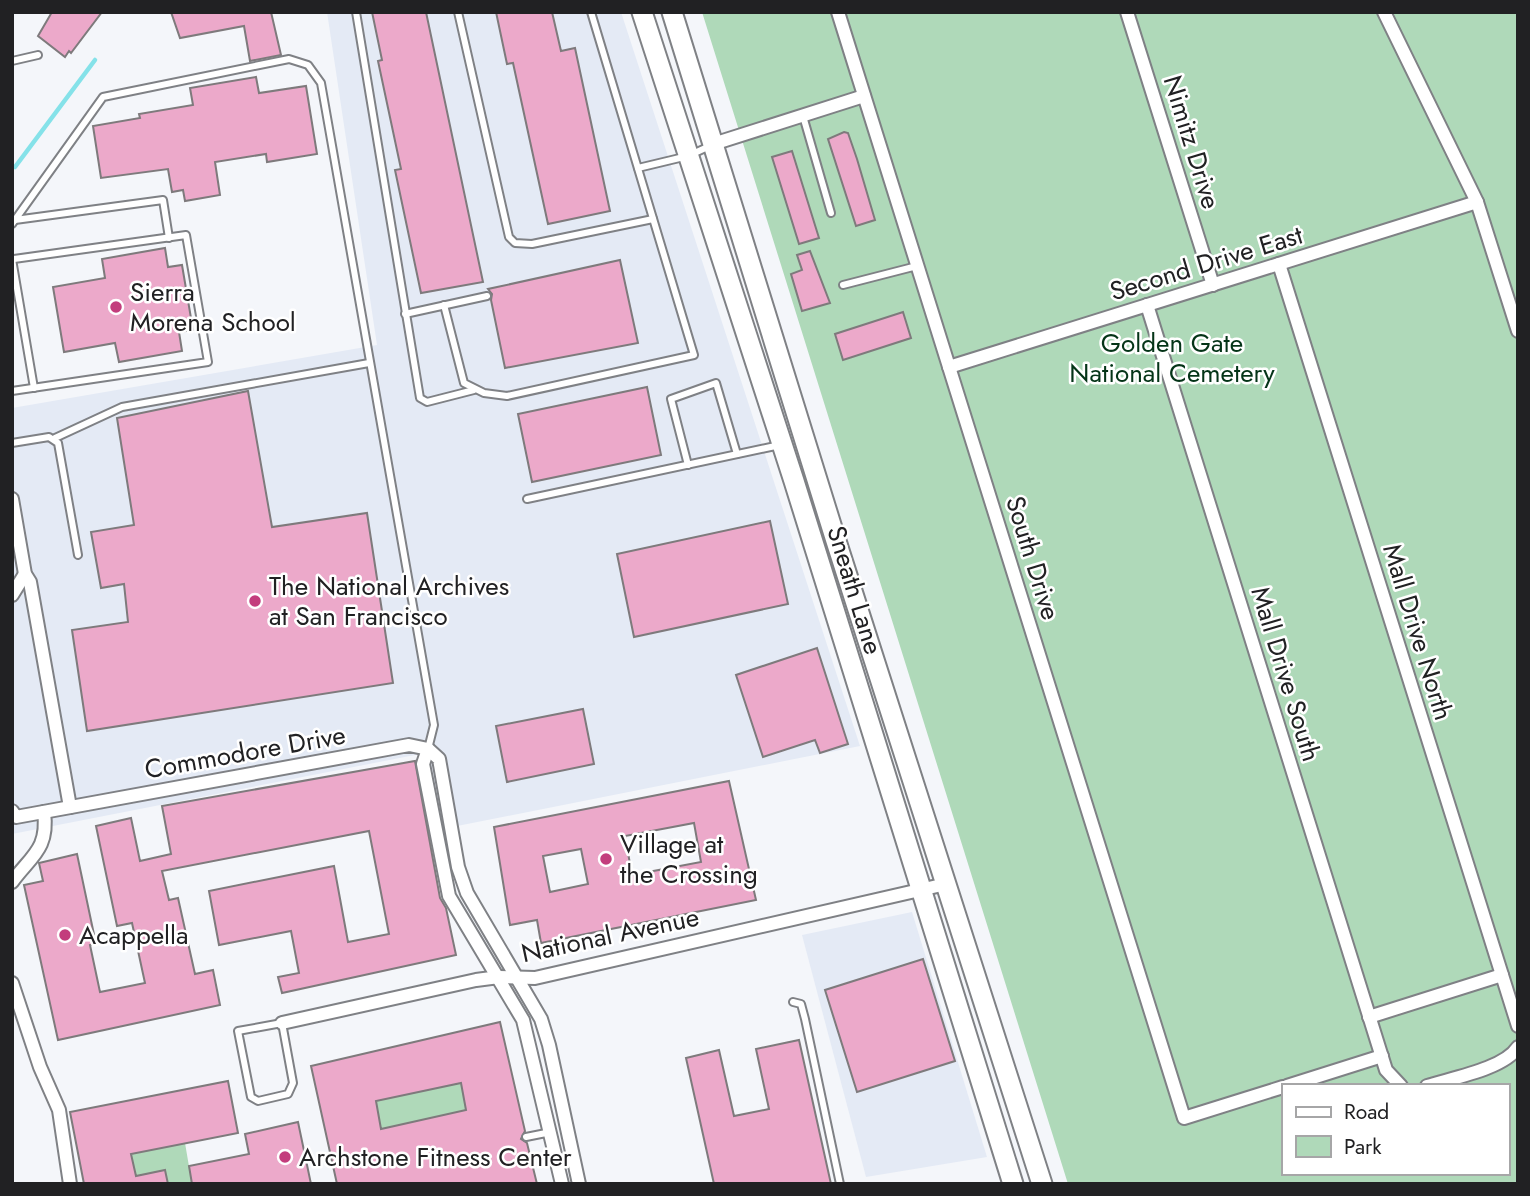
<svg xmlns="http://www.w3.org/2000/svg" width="1530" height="1196" font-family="Jost,sans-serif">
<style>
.built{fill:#e4eaf5}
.green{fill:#afd9b9;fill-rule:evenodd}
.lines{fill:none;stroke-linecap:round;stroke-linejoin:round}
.stream{stroke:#85e2e9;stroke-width:4.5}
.building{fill:#eca9ca;stroke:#7e7a7c;stroke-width:2;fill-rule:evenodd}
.service-casing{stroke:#7f8185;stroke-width:10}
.minor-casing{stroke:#7f8185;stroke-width:16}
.primary-casing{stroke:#7f8185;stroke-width:23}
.service{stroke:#fff;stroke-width:6}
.minor{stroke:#fff;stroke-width:12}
.primary{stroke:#fff;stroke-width:19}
.poi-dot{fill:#c33d7d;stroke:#fff;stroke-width:2.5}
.labels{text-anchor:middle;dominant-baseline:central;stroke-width:5;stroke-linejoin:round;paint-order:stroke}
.street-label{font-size:26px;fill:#212123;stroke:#fff}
.poi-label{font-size:26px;fill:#212123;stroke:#fff;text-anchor:start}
.park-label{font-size:26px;fill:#043417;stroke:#fff}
</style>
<rect width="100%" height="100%" fill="#f4f6fa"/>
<g class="built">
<path d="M327,12h294l239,734 -428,85 -12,-77 -408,80v-426l365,-63z"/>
<path d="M912,912l75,245 -121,20 -64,-242z"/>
</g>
<g class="green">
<path d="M702,12h816v1172h-450zM1283,1086h224v87h-224z"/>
<path d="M461,1083l5,27 -85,19 -5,-28z"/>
<path d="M185,1143l7,41h-24l-3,-14 -29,6 -5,-22z"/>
</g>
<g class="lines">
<path class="stream" d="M15,167l80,-107"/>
</g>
<g class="building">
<path d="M52,12h50l-31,41 -2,-2 -4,6 -27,-21z"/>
<path d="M171,12h100l10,43 -31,6 -6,-35 -64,12z"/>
<path d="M372,12h54l57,270 -62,11 -26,-123 6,-1 -23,-108 4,-1z"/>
<path d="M496,12h56l9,39 14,-3 35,163 -62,13 -35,-161 -6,1z"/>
<path d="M256,77l3,16 47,-7 11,68 -50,8 -1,-8 -51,8 5,33 -35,6 -2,-11 -11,2 -4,-23 -67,9 -8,-52 47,-8 -1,-4 54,-9 -3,-17z"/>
<path d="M844,132l4,1 9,26 18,61 -19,6 -28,-87z"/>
<path d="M792,151l27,87 -20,6 -27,-87z"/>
<path d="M165,248l3,19 14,-2 11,65 -14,2 3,19 -63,11 -4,-19 -51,9 -11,-65 52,-9 -3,-19z"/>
<path d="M810,251l20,52 -28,8 -11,-37 11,-4 -5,-15z"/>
<path d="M620,260l18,83 -133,25 -14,-68 1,-6 -4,-5z"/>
<path d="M903,312l8,26 -68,22 -8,-26z"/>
<path d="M647,387l14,68 -129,27 -14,-68z"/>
<path d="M248,391l24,136 95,-14 26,170 -306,48 -15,-101 56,-8 -4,-38 -23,4 -10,-56 43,-7 -17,-107z"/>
<path d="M770,521l18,83 -154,33 -17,-83z"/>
<path d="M817,648l31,96 -28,9 -5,-13 -52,17 -27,-82z"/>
<path d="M583,709l11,55 -87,18 -11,-56z"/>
<path d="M415,761l25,137 6,10 10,47 -174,38 -4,-16 21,-4 -8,-42 -72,14 -10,-54 125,-25 14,76 41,-8 -20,-103 -207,40 7,29 9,-2 17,76 18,-4 7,35 -162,35 -34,-155 19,-4 -4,-18 38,-9 19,90 -6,1 10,47 45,-9 -13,-60 -15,3 -21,-100 35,-8 9,43 31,-7 -9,-48z"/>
<path d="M729,781l27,119 -215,43 -4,-23 -27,5 -16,-98zM694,823l7,39 -69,13 -7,-39zM581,849l7,35 -38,8 -7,-36z"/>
<path d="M923,959l32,102 -98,31 -32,-102z"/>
<path d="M500,1022l25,109 -4,8 6,4 10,41h-200l-26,-118zM461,1083l5,27 -85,19 -5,-28z"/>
<path d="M799,1040l32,144h-117l-28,-126 33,-8 15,66 35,-7 -13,-60z"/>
<path d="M228,1081l10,52 -107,21 5,22 29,-6 3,14h-84l-14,-72z"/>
<path d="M298,1122l13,62h-119l-3,-18 60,-12 -4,-20z"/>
</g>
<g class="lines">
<defs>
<g id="service">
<path d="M356,12l64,386 7,4 47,-12"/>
<path d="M458,12l51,225 6,6 17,1 121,-25"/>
<path d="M12,61l26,-6"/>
<path d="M803,116l28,97"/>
<path d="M638,168l50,-12 24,-11"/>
<path d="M15,220l148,-20 6,38"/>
<path d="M12,224l91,-127 186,-38 19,6 13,18 113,642 -6,24"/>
<path d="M12,259l22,129"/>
<path d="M843,285l74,-19"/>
<path d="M444,305l20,78 20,10 23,3 187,-41 -103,-343"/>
<path d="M405,314l82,-18"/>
<path d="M12,391l196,-29 -22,-127 -172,24"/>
<path d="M55,438l67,-31 247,-44"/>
<path d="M12,443l37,-6 9,6 20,112"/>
<path d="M688,465l-17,-66 45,-16 21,71"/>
<path d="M527,499l253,-54"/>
<path d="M793,1002l8,2 4,15 35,165"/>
<path d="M282,1023l11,60 -5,11 -30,7 -7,-4 -13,-66z"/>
<path d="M526,1137l25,-5"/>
</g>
<g id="minor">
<path d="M838,12l346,1106 99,-31"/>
<path d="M1127,12l86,273"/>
<path d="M1384,12l93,190 41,129"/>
<path d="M713,144l151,-48"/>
<path d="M1279,264l239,762"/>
<path d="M1147,305l239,765 15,16"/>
<path d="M949,367l528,-165"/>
<path d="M12,499l13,75 5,8 40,225"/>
<path d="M12,595l13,-21"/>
<path d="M428,749l-5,15 26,132 74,124 39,164"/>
<path d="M12,811l4,6 393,-72 19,4 11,10 19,108 9,26 74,126 8,26 30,139"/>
<path d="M12,882c19,-26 37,-33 32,-70"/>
<path d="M12,983l28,84 19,43 11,74"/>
<path d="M1369,1017l133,-42"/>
<path d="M282,1023l194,-43 23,-3 36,1 411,-94"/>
<path d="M1287,1086l95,-30"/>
<path d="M1427,1086c25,-8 77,-17 91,-39"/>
</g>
<g id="primary">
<path d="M642,12l152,469 219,703"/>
<path d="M672,12l164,529 206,643"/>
</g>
</defs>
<use href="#service" class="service-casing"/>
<use href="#minor" class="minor-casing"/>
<use href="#primary" class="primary-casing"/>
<use href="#service" class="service"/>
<use href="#minor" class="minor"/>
<use href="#primary" class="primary"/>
</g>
<g class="poi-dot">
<circle cx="116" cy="307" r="7"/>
<circle cx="255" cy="601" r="7"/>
<circle cx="606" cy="859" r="7"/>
<circle cx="65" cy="935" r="7"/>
<circle cx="285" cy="1157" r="7"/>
</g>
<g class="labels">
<g class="street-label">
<text transform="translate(1192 142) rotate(73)">Nimitz Drive</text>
<text transform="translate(1206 263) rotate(-17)">Second Drive East</text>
<text transform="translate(1033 558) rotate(73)">South Drive</text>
<text transform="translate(855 590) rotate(73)">Sneath Lane</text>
<text transform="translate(1418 632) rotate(73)">Mall Drive North</text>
<text transform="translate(1286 674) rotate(73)">Mall Drive South</text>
<text transform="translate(245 752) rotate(-10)">Commodore Drive</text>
<text transform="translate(610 935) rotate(-12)">National Avenue</text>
</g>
<g class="poi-label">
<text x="130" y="292">Sierra<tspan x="130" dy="30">Morena School</tspan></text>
<text x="269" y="586">The National Archives<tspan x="269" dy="30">at San Francisco</tspan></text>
<text x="620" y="844">Village at<tspan x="620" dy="30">the Crossing</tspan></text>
<text x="79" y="935">Acappella</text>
<text x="299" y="1157">Archstone Fitness Center</text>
</g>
<g class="park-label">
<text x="1172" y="343">Golden Gate<tspan x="1172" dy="30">National Cemetery</tspan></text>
</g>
</g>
<rect width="1530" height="1196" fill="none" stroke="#212123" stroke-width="28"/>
<rect x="1282" y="1084" width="228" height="91" fill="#ffffff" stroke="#a6a6a7" stroke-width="2"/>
<rect x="1296" y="1107" width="35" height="10" fill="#ffffff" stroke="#a6a6a7" stroke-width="2"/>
<text x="1344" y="1119" font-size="21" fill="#212123">Road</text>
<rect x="1296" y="1136" width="35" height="21" fill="#afd9b9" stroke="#a6a6a7" stroke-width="2"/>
<text x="1344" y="1154" font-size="21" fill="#212123">Park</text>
</svg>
